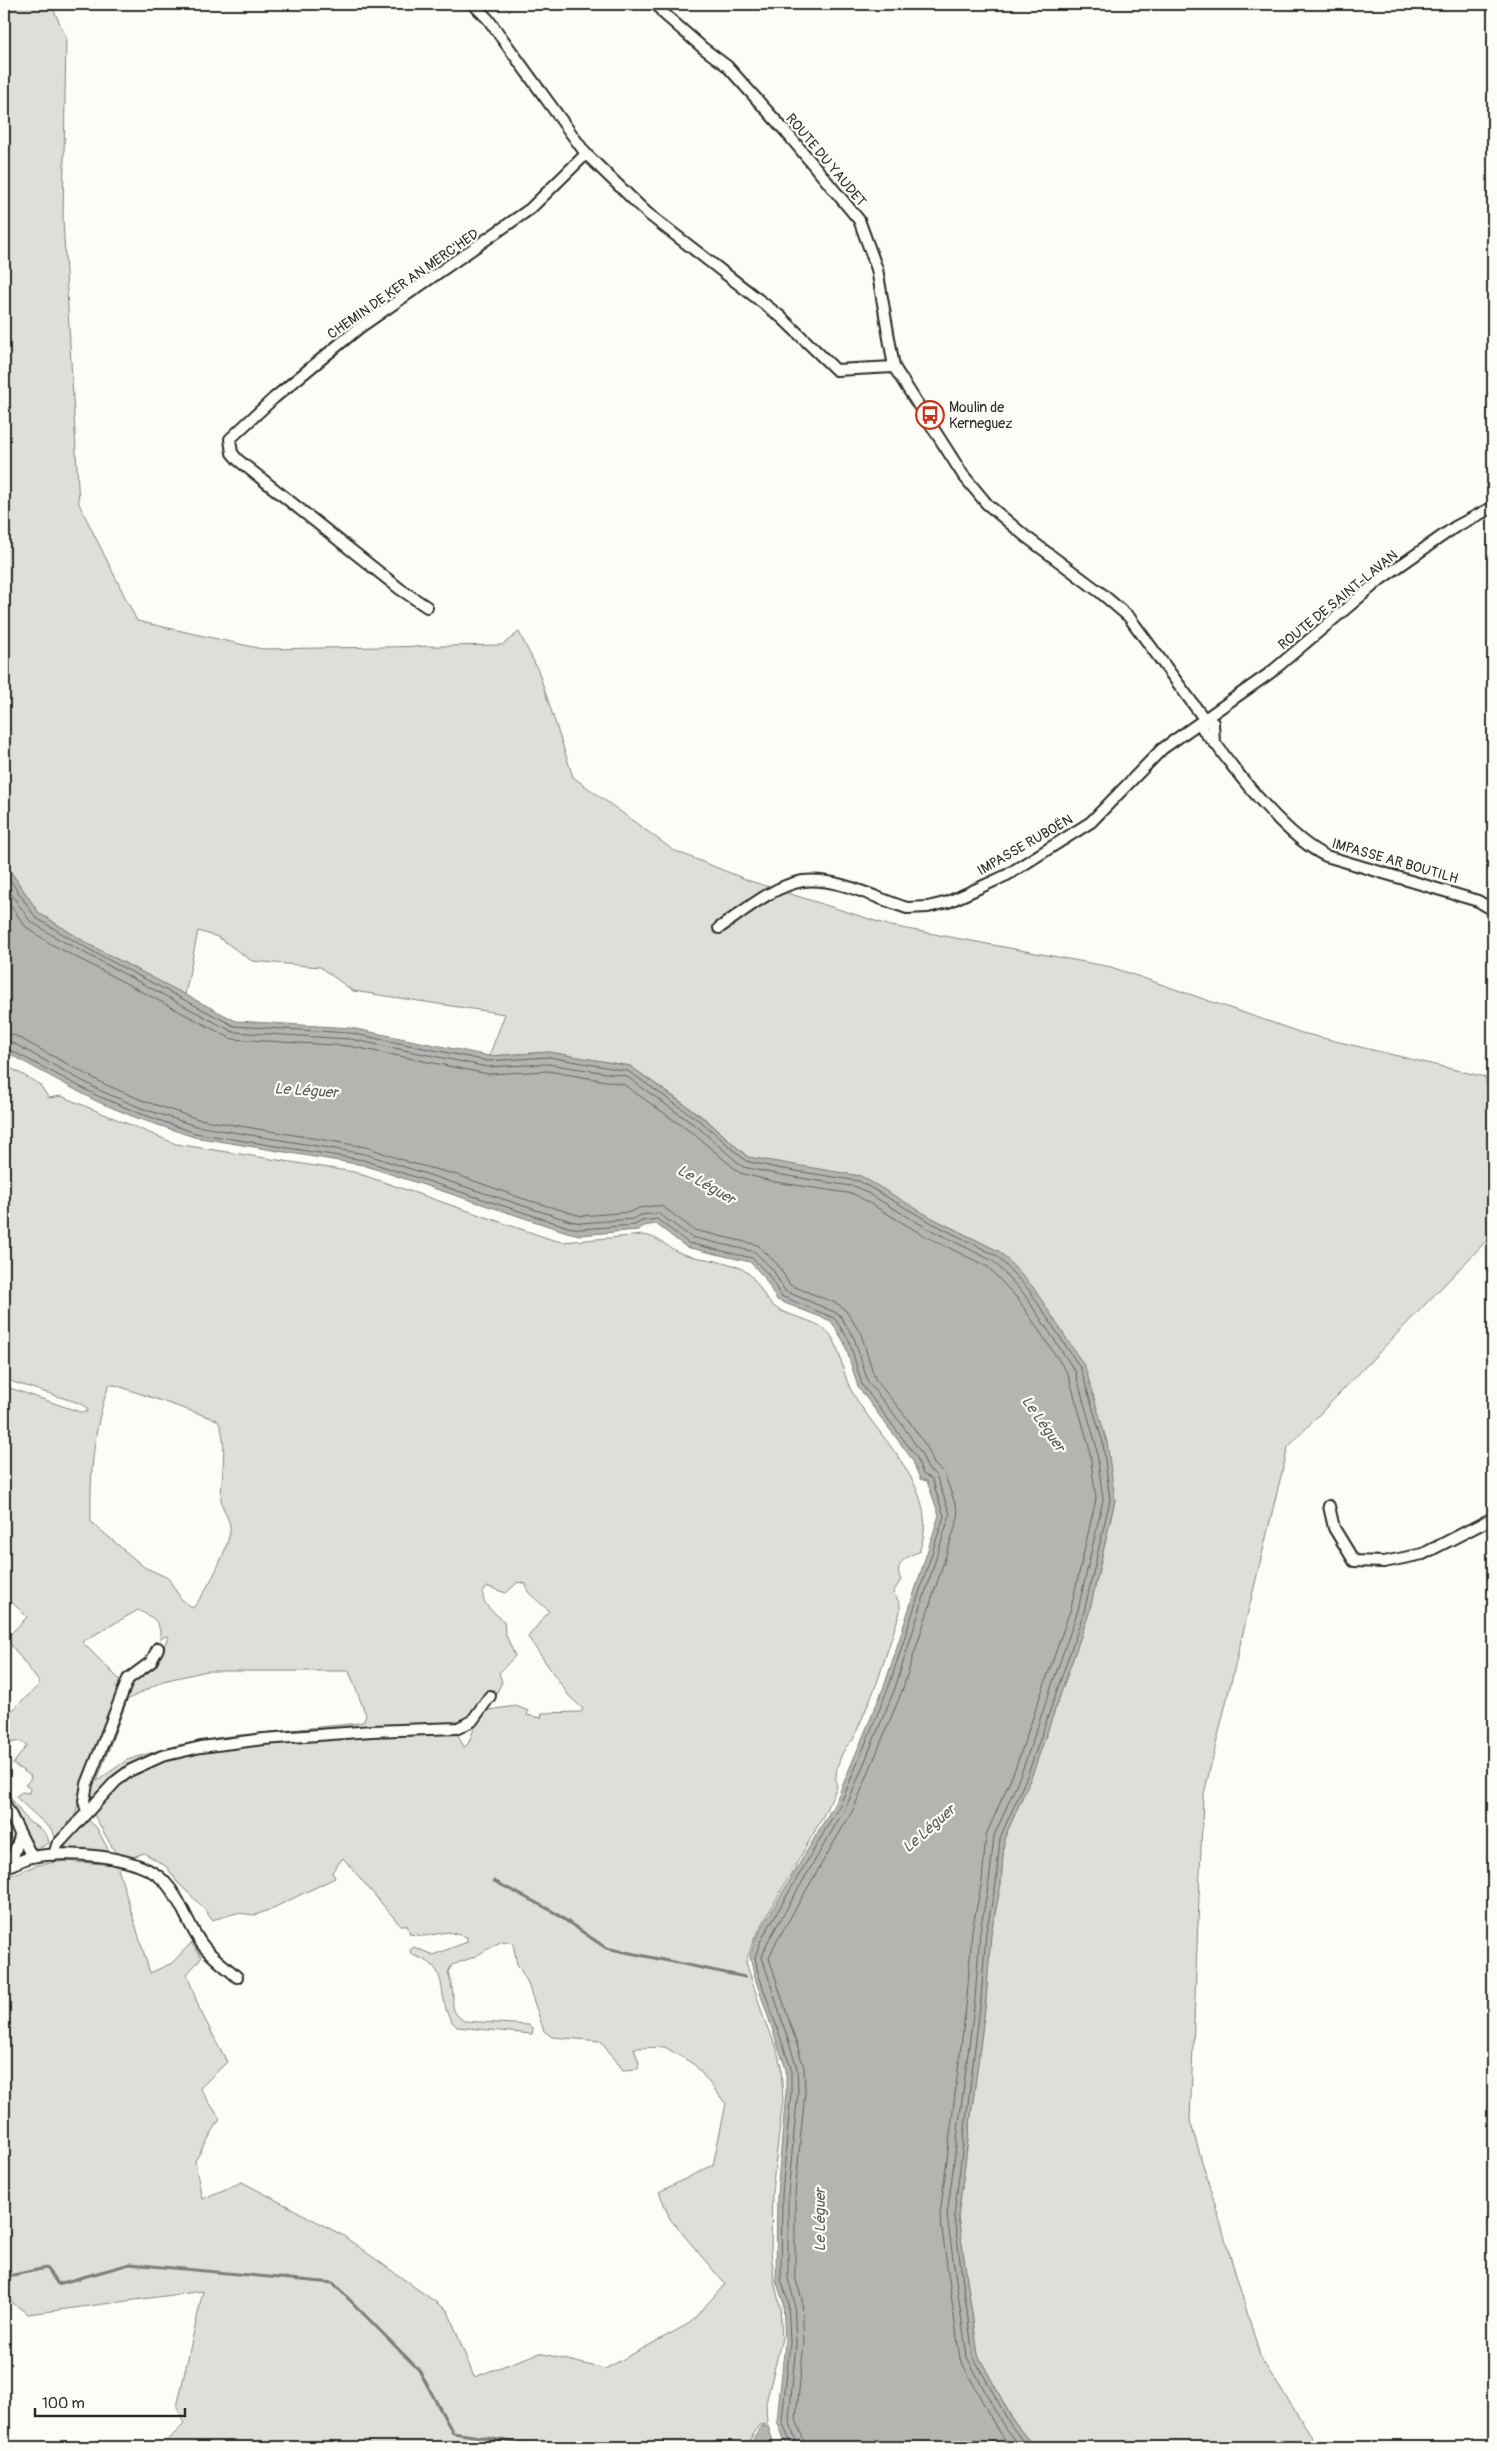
<svg xmlns="http://www.w3.org/2000/svg" width="1497" height="2451" font-family="Pangolin,sans-serif">
<style>
.green{fill:#dfdeda;stroke:#858482;fill-rule:evenodd}
.water{fill:#b5b4b1;stroke:#7e7d7b}
.lines{fill:none;stroke-linecap:round;stroke-linejoin:round}
.shore{stroke:#626261;stroke-width:1}
.stream{stroke:#7e7d7b;stroke-width:3}
.street-casing{stroke:#2b2b2b;stroke-width:14}
.street{stroke:#fdfcf7;stroke-width:10}
.labels{text-anchor:middle;dominant-baseline:central;stroke-width:4.5;stroke-linejoin:round;paint-order:stroke}
.street-label{font-size:14px;fill:#2b2b2b;stroke:#fdfcf7}
.poi-label{font-size:14px;fill:#2b2b2b;stroke:#fdfcf7;text-anchor:start}
.water-label{font-size:15px;font-style:italic;fill:#5b5b5a;stroke:#fdfcf7}
</style>
<rect width="100%" height="100%" fill="#fdfcf7"/>
<filter id="ink" filterUnits="userSpaceOnUse"><feTurbulence type="fractalNoise" baseFrequency=".02" numOctaves="2"/><feDisplacementMap in="SourceGraphic" scale="10" xChannelSelector="R" yChannelSelector="G"/><feConvolveMatrix kernelMatrix="1 2 1 2 8 2 1 2 1" color-interpolation-filters="sRGB"/></filter>
<g filter="url(#ink)">
<g class="green">
<path d="M4,4h47l15,33 -3,182 16,285 58,117 125,28 240,-4 17,-13 19,38 35,107 100,73 77,31 141,45 220,41 191,66 183,44 8,30v127l-205,213 -85,351 -13,323 71,238 58,88h-285l-20,-25 -36,-67 -20,-138 28,-217 5,-67 10,-49 3,-45 28,-64 57,-162 26,-113 -115,-248 -68,-34 -154,-55 -30,-6 -41,-37 -77,-54 -81,-14 -60,4 16,-42 -152,-23 -33,-24 -68,-6 -34,-24 -20,-6 -13,64 -95,-50 -51,-32 -35,-51z"/>
<path d="M4,1064l35,20 10,14 12,-2 115,48 178,28 199,68 10,2 80,-7c17,2 25,14 40,19 20,7 48,5 65,19 12,10 16,27 28,35 15,9 35,11 49,21 16,14 16,41 25,59 26,50 94,101 69,164 -13,4 -26,13 -18,28l-8,12 7,12v8l-23,71 -24,57c-12,8 -20,34 -16,47l-16,33 -67,119 -8,23 20,63 10,20 5,22 2,33 -11,92 -1,59 3,29 6,27 2,31 -16,65 1,21 -8,1 -13,22h-585l23,-23 -7,-17 26,-116 -175,23 -24,-17v-419l33,-13 28,-4 52,4 33,108 22,-10 19,-20 11,14 -15,17 12,34 28,54 -27,26 20,31 -25,42 7,38 40,-17 100,53 106,76 26,66 65,-24 66,16 85,-46 35,-39 -55,-65 -11,-27 54,-27 13,-61 -31,-39 -30,-18 -31,1 5,15 -1,6 -15,1 -22,-29 -49,-4 -8,-6 -17,-50 -10,-17 -4,-21 -11,-2 -28,16 -22,8 -4,7c2,7 5,17 5,25 -1,12 1,17 11,24l65,4 4,4 -1,5 -75,-7c-20,-17 -9,-48 -25,-62 -5,-5 -15,-8 -21,-11l-1,-4 4,-3 19,8 34,-13v-5l-19,-5 -24,4 -14,-2 -3,-9h-7l-57,-67 -11,14 3,6 -66,32 -14,5 -18,-2 -25,7 -9,-13 -26,-25 -10,-15 -23,-14 -14,5 -15,-6 -21,-37c3,-21 39,-45 57,-53 51,-23 129,-23 185,-27 34,-2 86,-8 118,-3l4,3 6,12 4,-3 10,-25 -7,-2 -9,6 -18,3 -77,1 -116,11 -54,7 -53,14 -11,6 -26,20 -19,19c-2,-25 32,-97 44,-122l8,-11 16,-5 12,-29 -2,-1 -6,3c1,-19 -7,-21 -22,-29l-56,32 38,38 -5,5 3,4 -36,96 -6,28 -9,17 -9,8 -3,-1 -2,-6 -34,-31 -3,-4 6,-4 7,1 1,-5 -5,-3 5,-5 1,-4 -18,-12 14,-19 -8,-4 -8,2 -7,8v-33l34,-32 1,-4 -30,-40 -5,5v-6l23,-24 -15,-15 -8,8v-224l76,26h7v-4l-8,-5 -66,-21 -9,-7zM109,1385h6l102,35c12,15 4,60 4,79 1,12 11,22 9,33 -4,22 -23,59 -37,76l-12,-9 -13,-21 -24,-11 -53,-45c-1,-47 2,-93 18,-137zM518,1582l8,2 2,8 21,19 -21,26 41,59 14,13 -2,3 -39,1 -1,5 -14,-3 1,-4 -12,-5 -28,4 14,-28 -3,-9 16,-17 -10,-23 -1,-12c-10,-9 -23,-16 -21,-30l5,-4 18,6zM207,1671h142l17,44 -2,6 -5,2 -137,14 -48,9 -47,14 -30,21 30,-81 36,-19z"/>
<path d="M4,1787c7,10 15,24 24,34 8,7 19,7 21,22l-15,8 -30,-56z"/>
<path d="M4,1813c6,16 9,26 0,41z"/>
<path d="M86,1818l10,9 12,22 -3,4 -39,-4 -2,-6z"/>
</g>
<g class="water">
<path d="M4,862l35,51 51,32 146,76 115,7 138,28 60,-4 81,14 77,55 41,36 113,19 71,42 68,34 33,35 52,80 22,75 8,58 -26,113 -57,162 -28,64 -3,45 -10,49 -5,67 -28,217 20,138 36,67 20,25h-247l-10,-26 8,-78 -2,-42 -7,-21 1,-86 9,-102v-23l-32,-94 -4,-19 6,-18 80,-137 49,-117 54,-169 -12,-34 -7,-2 -8,-20 -54,-72 -14,-45 -13,-21 -54,-21 -13,-23 -14,-15 -64,-15 -30,-23 -12,2 -6,4 -58,5 -13,-3 -204,-67 -169,-28 -57,-19 -41,-17 -92,-50z"/>
<path d="M761,2426h7l7,21h-26z"/>
</g>
<g class="lines">
<g class="shore">
<path d="M4,871l32,47 52,31 146,77 116,7 138,28 61,-4 79,14 76,53 42,37 31,7 82,13 71,41 67,34 32,34 52,79 22,74 7,57 -26,112 -56,162 -28,64 -4,45 -10,49 -5,67 -27,217 19,140 37,68 17,23"/>
<path d="M4,883l26,38 25,16 178,95 117,7 137,28 61,-3 78,12 74,53 43,38 33,7 81,13 70,41 66,33 31,33 51,77 21,74 7,55 -25,110 -56,161 -28,65 -5,46 -9,49 -5,68 -28,217 20,141 37,70 16,20"/>
<path d="M4,897l22,30 25,17 181,95 117,7 139,28 60,-3 75,13 72,51 45,38 35,9 79,12 69,41 65,32 30,32 50,75 21,72 7,53 -25,109 -56,161 -29,66 -4,46 -10,49 -5,68 -27,217 20,144 38,72 12,16"/>
<path d="M4,1033l10,2 90,49 40,17 54,18 168,28 45,16 47,12 63,23 60,18 49,-4 9,-4 14,-2h9l32,24 64,15 20,20 12,20 48,19 8,7 15,23 14,45 32,39 21,31 6,15 10,9 13,36 1,9 -56,173 -48,117 -80,138 -5,12 35,109 1,25 -10,103v82l7,22 2,44 -8,76 10,28"/>
<path d="M4,1040l7,2 90,49 40,17 55,18 169,28 205,67 11,2 52,-4 8,-4 17,-2 33,24 64,15 18,18 12,21 54,23 15,24 14,44 33,41 20,30 7,16 8,6 14,39 -55,174 -48,117 -80,138 -5,14 35,111 1,24 -10,102v84l6,22 2,43 -7,77 9,27"/>
<path d="M4,1047l94,49 41,17 56,20 168,27 205,67 12,2 55,-4 7,-4 15,-2 31,24 64,15 16,16 13,22 53,22 15,22 13,45 54,71 7,18 9,5 12,37 -55,170 -48,117 -80,137 -6,17 3,16 33,95v24l-9,102 -1,85 7,21 2,43 -8,78 10,26"/>
</g>
<g class="stream">
<path d="M494,1881l58,30 54,37 139,29"/>
<path d="M4,2277l42,-9 12,16 72,-20 203,19 86,87 34,63 93,14"/>
</g>
<defs>
<g id="street">
<path d="M473,4l15,15 98,135 61,59 134,104 55,53 58,-3"/>
<path d="M657,4l6,9 40,35 24,18 59,66 73,88 18,49 17,98 69,108 24,29 38,32 76,57 28,24 76,103"/>
<path d="M427,607l-27,-18 -162,-129 -6,-7 -2,-14 44,-41 85,-70 171,-119 56,-55"/>
<path d="M1205,720l-3,7c3,8 9,11 14,17 25,35 72,94 110,112l152,45 15,9"/>
<path d="M1205,720l8,3 1,19"/>
<path d="M719,928c24,-16 53,-42 84,-47 34,-4 72,17 104,27l21,-1 20,-5 20,-9 39,-18 84,-53 71,-73 108,-76 111,-94 74,-52 38,-20"/>
<path d="M1329,1506l5,22 20,33 30,1 39,-8 70,-36"/>
<path d="M4,1802l28,55"/>
<path d="M87,1812l-3,-11 3,-17 41,-105 23,-17 7,-14"/>
<path d="M54,1855l3,-10 59,-64 15,-11 31,-14 39,-9 63,-8 108,-8 86,-3 14,-7 18,-25"/>
<path d="M4,1865l10,-11 6,-18"/>
<path d="M4,1868c9,-4 19,-9 28,-11 34,-7 107,-2 132,24 17,18 23,42 37,62 9,13 24,23 36,34"/>
</g>
</defs>
<use href="#street" class="street-casing"/>
<use href="#street" class="street"/>
</g>
</g>
<defs>
<symbol id="bus-ring" viewBox="-11 -11 22 22"><circle r="9.5" fill="#fdfcf7" stroke="#c8321e" stroke-width="1.5"/><path d="M-5-6H5V4H4V6H2V4H-2V6H-4V4H-5ZM-3.5-4V0h7V-4ZM-3.5 1.2v1.5H-2V1.2ZM2 1.2v1.5H3.5V1.2Z" fill="#c8321e"/></symbol>
</defs>
<g fill-rule="evenodd">
<use href="#bus-ring" x="914" y="399" width="32" height="32"/>
</g>
<g class="labels">
<g class="street-label">
<text transform="translate(826 160) rotate(50)">ROUTE DU YAUDET</text>
<text transform="translate(403 284) rotate(-35)">CHEMIN DE KER AN MERC'HED</text>
<text transform="translate(1338 600) rotate(-39)">ROUTE DE SAINT-LAVAN</text>
<text transform="translate(1025 845) rotate(-30)">IMPASSE RUBOËN</text>
<text transform="translate(1395 861) rotate(16)">IMPASSE AR BOUTILH</text>
</g>
<g class="poi-label">
<text x="949" y="407">Moulin de<tspan x="949" dy="16">Kerneguez</tspan></text>
</g>
<g class="water-label">
<text transform="translate(306 1091) rotate(4)">Le Léguer</text>
<text transform="translate(706 1185) rotate(30)">Le Léguer</text>
<text transform="translate(1043 1424) rotate(55)">Le Léguer</text>
<text transform="translate(929 1829) rotate(-41)">Le Léguer</text>
<text transform="translate(820 2220) rotate(-90)">Le Léguer</text>
</g>
</g>
<rect width="1497" height="2451" fill="none" stroke="#fdfcf7" stroke-width="20"/>
<rect x="10" y="10" width="1477" height="2431" fill="none" stroke="#2b2b2b" stroke-width="2" filter="url(#ink)"/>
<path d="M35 2408v8h150v-8" fill="none" stroke="#2b2b2b" stroke-width="2.5"/>
<text x="42" y="2408" font-size="15" fill="#2b2b2b" stroke="#fdfcf7" stroke-width="4" paint-order="stroke">100 m</text>
</svg>
